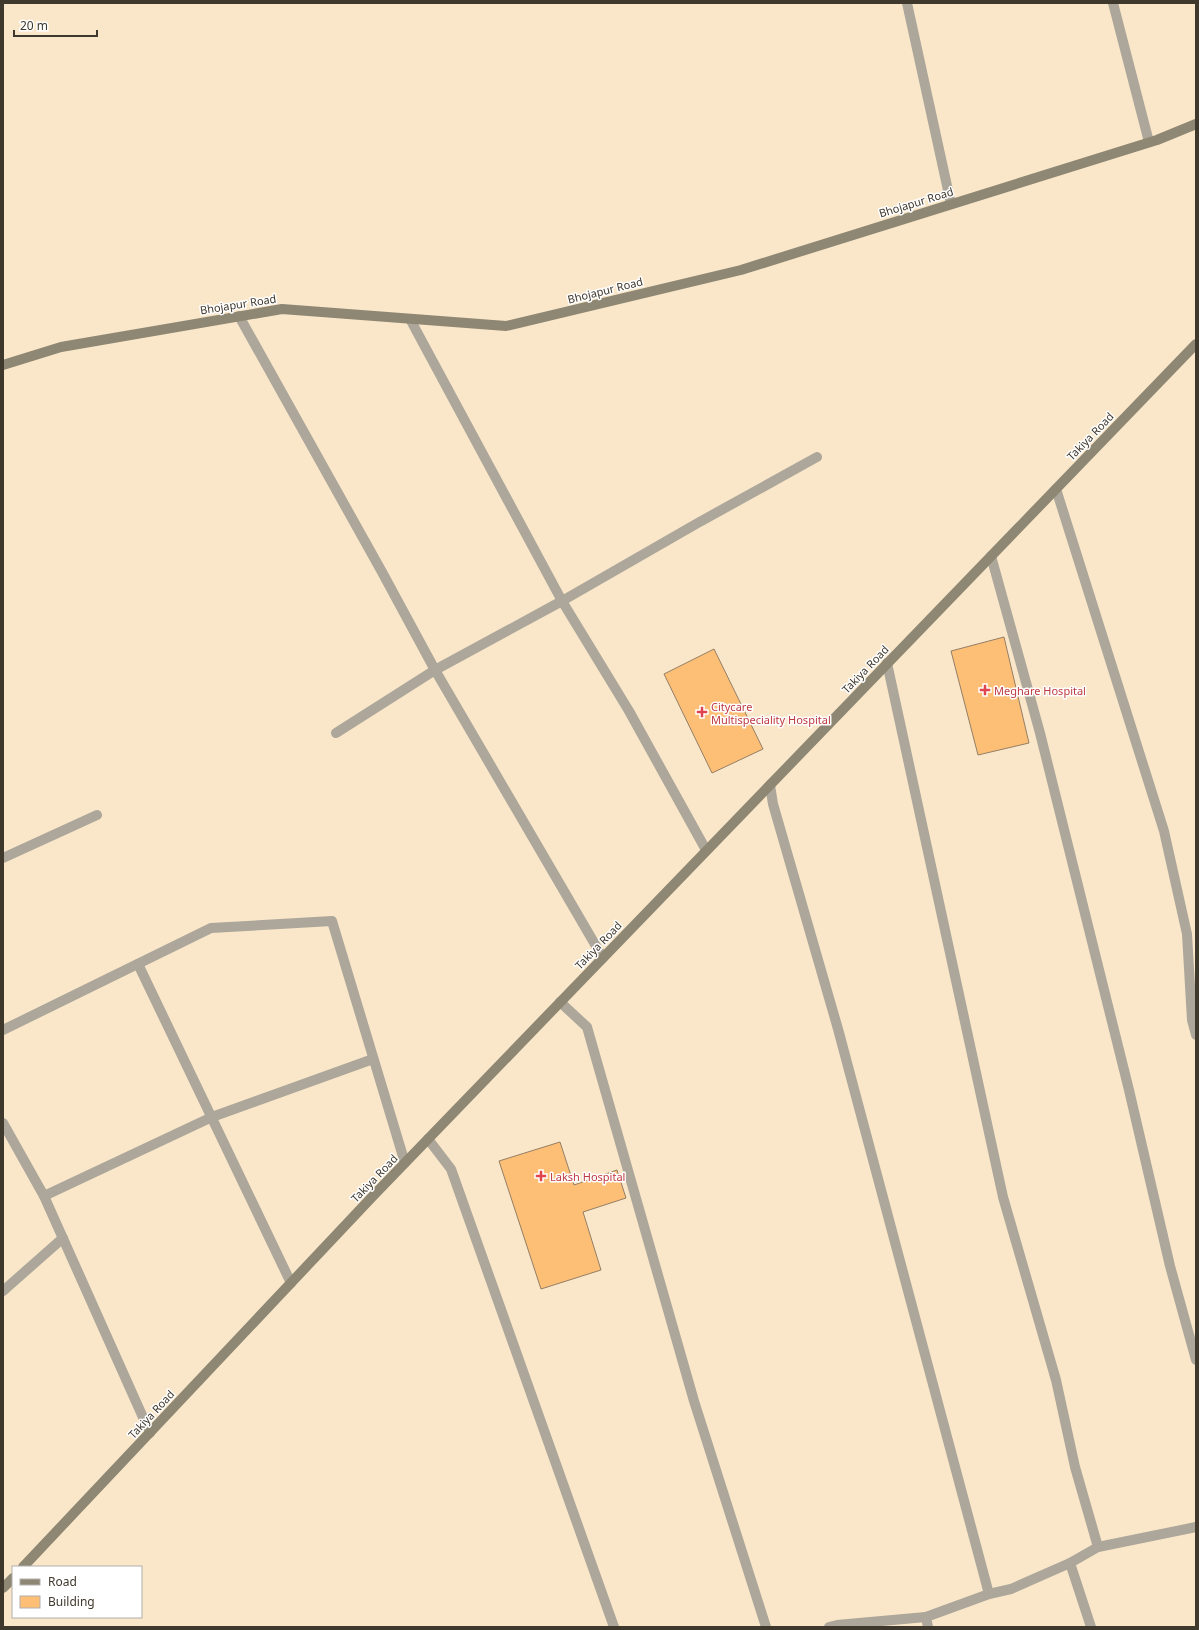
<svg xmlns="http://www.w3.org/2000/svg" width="1199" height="1630" font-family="'Noto Sans',sans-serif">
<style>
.building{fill:#fdbe75;stroke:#947e65}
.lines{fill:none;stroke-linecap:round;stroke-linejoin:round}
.street{stroke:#aca79a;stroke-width:10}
.secondary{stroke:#8e8773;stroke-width:10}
.health-dot{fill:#e0444e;stroke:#fff;stroke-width:1.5}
.labels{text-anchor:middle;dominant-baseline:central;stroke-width:3;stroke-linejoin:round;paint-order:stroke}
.street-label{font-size:11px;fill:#3f382c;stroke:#fff}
.health-label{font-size:11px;fill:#be3a42;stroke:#fff;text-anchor:start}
</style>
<rect width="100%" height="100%" fill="#fae7c9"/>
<g class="building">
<path d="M1004,637l25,106 -51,12 -27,-104z"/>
<path d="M714,649l49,100 -51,24 -48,-99z"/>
<path d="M560,1142l14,43 43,-15 9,28 -43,14 18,58 -60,19 -42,-128z"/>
</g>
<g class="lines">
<g class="street">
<path d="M907,3l44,201"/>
<path d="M1113,3l36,139"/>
<path d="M239,316l143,256 53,98 168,288"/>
<path d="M410,319l152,282 67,110 77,139"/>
<path d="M1056,489l108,342 23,103 5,86 4,15"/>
<path d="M991,556l49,177 89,357 41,176 26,94"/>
<path d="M887,663l116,534 53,183 19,87 23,80"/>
<path d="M336,733l99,-63 127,-69 134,-77 121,-67"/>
<path d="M770,785l3,19 65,225 151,565"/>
<path d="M3,858l94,-43"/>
<path d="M138,964l153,319"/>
<path d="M560,1002l27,25 107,374 72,226"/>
<path d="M3,1030l208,-102 121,-7 73,242"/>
<path d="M3,1123l41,73"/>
<path d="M428,1139l23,30 163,458"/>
<path d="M3,1291l60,-53"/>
<path d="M150,1433l-106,-237 168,-79 161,-58"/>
<path d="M1070,1563l28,-16 98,-20"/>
<path d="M829,1627l8,-2 89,-8"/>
<path d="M928,1627l-2,-10 63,-23 22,-5 59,-26 21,64"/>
</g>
<g class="secondary">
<path d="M3,365l58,-18 221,-38 224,17 235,-56 416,-130 39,-16"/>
<path d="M23,1567l349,-370 824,-853"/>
<path d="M3,1588l10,-10"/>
</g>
</g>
<g class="health-dot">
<path d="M983 684h4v4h4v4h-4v4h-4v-4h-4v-4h4z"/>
<path d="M700 706h4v4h4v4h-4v4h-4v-4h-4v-4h4z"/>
<path d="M539 1170h4v4h4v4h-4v4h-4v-4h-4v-4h4z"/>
</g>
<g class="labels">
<g class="street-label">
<text transform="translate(916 202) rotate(-17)">Bhojapur Road</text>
<text transform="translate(605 290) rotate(-14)">Bhojapur Road</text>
<text transform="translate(238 304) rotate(-9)">Bhojapur Road</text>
<text transform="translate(1090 436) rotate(-46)">Takiya Road</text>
<text transform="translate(865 669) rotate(-46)">Takiya Road</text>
<text transform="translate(598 945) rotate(-46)">Takiya Road</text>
<text transform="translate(374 1178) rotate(-46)">Takiya Road</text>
<text transform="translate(151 1414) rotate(-47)">Takiya Road</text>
</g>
<g class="health-label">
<text x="994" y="690">Meghare Hospital</text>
<text x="711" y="706">Citycare<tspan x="711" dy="13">Multispeciality Hospital</tspan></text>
<text x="550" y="1176">Laksh Hospital</text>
</g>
</g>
<rect width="1199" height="1630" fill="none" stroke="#3f382c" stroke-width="8"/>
<rect x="12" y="1566" width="130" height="52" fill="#ffffff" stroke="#b2afab"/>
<rect x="20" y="1579" width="20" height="6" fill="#8e8773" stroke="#b2afab"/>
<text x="48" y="1586" font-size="12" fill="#3f382c">Road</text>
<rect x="20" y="1596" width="20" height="12" fill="#fdbe75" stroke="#b2afab"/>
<text x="48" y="1606" font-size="12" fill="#3f382c">Building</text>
<path d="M14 30v6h83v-6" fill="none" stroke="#3f382c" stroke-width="2"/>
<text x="20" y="30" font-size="12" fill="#3f382c" stroke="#ffffff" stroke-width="3" paint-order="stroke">20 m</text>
</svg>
